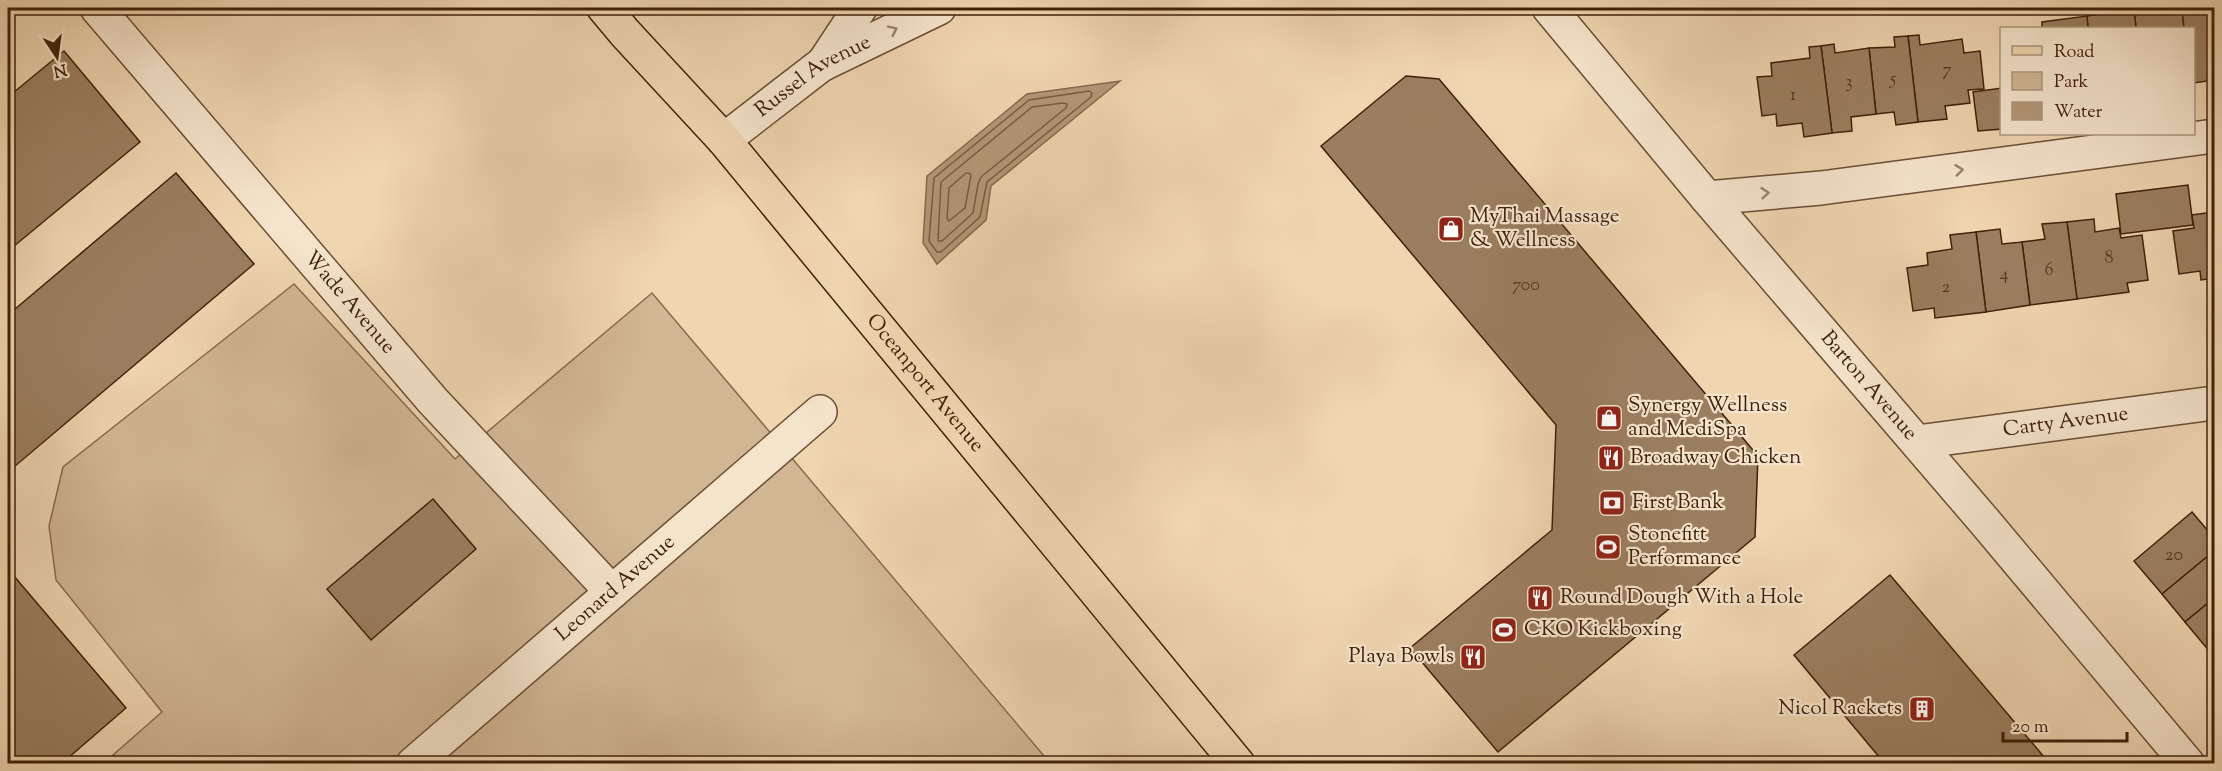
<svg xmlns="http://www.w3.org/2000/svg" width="2222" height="771" font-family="'Sorts Mill Goudy',serif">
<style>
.green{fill:#d1b694;stroke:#886b4f;stroke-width:1.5}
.water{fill:#b49778;stroke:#86674c;stroke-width:1.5}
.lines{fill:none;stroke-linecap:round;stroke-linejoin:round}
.shore{stroke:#7a5c41;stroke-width:1.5}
.building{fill:#9b7e60;stroke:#40200a;stroke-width:1.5}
.minor-casing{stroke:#6c4d34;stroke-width:36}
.major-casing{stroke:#40200a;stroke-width:36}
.minor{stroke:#f5e4cc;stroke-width:33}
.major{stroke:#efd5b0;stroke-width:33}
.oneway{stroke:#9a826b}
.labels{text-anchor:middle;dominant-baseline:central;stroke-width:4.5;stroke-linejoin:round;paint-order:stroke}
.number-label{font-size:18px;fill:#573820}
.street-label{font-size:21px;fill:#40200a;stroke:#f5e4cc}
.poi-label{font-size:21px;fill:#40200a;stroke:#f5e4cc;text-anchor:start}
</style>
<rect width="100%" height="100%" fill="#efd5b0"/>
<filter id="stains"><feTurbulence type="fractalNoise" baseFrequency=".00333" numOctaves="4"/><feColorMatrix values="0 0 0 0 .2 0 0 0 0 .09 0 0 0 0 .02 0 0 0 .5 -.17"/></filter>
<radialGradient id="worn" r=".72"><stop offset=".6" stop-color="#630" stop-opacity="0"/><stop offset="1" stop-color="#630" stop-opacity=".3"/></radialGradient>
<path class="green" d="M294,284l161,175 197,-166 398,470h-946l58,-51 -106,-132 -7,-54 14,-59z"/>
<path class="water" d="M1120,81l-129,105 -5,34 -49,44 -14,-21 4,-67 100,-82z"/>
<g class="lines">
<g class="shore">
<path d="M1089,91l3,2 -1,4 -104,85 -7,35 -39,35h-4l-8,-11 5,-63 95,-78z"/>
<path d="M1063,103l4,1 -1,4 -85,69 -3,7 -5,29 -31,28h-4l3,-59 91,-75z"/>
<path d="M966,173h3l2,2 -6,33 -16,13 -2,-3 2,-30z"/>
</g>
</g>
<g class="building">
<path d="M2147,8h35l2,20h-48l-2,-19z"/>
<path d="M2182,8h32v72l-20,3v-55h-10z"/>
<path d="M2134,9l2,19h-48l-1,-12z"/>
<path d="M2087,16l1,12h-46v-6z"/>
<path d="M1919,35l1,10 42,-6 2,14 16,-2 4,38 -16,1 2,13 -25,3 2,13 -29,3 -10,-86z"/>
<path d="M1908,36l10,86 -22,3 -2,-13 -18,2 -7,-66 26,-1 -1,-10z"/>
<path d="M1834,44l1,9 34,-5 7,66 -25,3 1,14 -20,2 -11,-87z"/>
<path d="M1821,46l11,87 -28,4 -2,-14 -25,3 -1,-12 -14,2 -5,-39 15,-1 -1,-13 39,-5 -1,-11z"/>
<path d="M64,51l76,91 -132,109v-154z"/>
<path d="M1406,76l33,3 319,377 -3,81 -257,215 -88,-104 142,-118 4,-105 -235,-279z"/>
<path d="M2002,88v41l-24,2 -5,-39z"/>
<path d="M176,173l78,91 -246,208v-157z"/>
<path d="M2188,185l5,40 -72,9 -5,-40z"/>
<path d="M2214,212v66l-13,2 -1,-9 -21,3 -6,-43 21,-3 -2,-13z"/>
<path d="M2094,219l1,13 24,-4 2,10 21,-3 6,45 -21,3 2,9 -52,7 -10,-77z"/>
<path d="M2067,222l10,77 -47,6 -8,-63 23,-3 -3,-15z"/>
<path d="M2000,229l2,15 20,-2 8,63 -44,7 -10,-80z"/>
<path d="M1976,232l10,80 -51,6 -1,-10 -21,3 -6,-43 21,-3 -1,-12 25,-4 -2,-14z"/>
<path d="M433,499l43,50 -105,91 -44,-51z"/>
<path d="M2192,512l22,26v13l-52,43 -28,-33z"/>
<path d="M2214,551v47l-29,24 -23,-28z"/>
<path d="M8,569l118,139 -65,56h-53z"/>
<path d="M1890,575l160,189h-165l-91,-109z"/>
<path d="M2214,598v50l-4,4 -25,-30z"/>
</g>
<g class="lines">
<defs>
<g id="minor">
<path id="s1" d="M97,8l336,393 179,191"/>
<path id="s2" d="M1549,8l158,190 278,324 203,242"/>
<path d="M823,64l37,-56"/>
<path id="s3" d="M724,140l97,-75 118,-57"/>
<path d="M1707,198l114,-10 393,-52"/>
<path id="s4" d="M1917,442l297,-39"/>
<path id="s5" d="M413,764l407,-352"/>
</g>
<g id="major">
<path id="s6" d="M604,8l21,25 99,107 514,624"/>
</g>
</defs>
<use href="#minor" class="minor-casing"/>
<use href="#major" class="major-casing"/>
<use href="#minor" class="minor"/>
<use href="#major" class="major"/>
</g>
<defs><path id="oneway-chevron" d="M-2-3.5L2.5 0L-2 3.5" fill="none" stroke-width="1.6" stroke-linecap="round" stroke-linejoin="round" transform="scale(1.5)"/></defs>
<g class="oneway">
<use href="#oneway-chevron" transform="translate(893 30) rotate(-26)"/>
<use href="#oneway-chevron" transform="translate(1959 170) rotate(-7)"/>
<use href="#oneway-chevron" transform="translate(1765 193) rotate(-5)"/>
</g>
<defs>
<symbol id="shop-square" viewBox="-11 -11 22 22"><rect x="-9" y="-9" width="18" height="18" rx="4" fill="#8f2418" stroke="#f5e4cc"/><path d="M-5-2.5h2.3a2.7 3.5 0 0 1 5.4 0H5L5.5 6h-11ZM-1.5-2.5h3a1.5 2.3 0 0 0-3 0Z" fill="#fff"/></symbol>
<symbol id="restaurant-square" viewBox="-11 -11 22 22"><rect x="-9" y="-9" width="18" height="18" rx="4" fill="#8f2418" stroke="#f5e4cc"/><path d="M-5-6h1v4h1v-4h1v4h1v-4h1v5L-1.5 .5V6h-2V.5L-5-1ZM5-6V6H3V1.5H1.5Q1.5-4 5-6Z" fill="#fff"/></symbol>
<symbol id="bank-square" viewBox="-11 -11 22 22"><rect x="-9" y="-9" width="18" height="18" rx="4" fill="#8f2418" stroke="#f5e4cc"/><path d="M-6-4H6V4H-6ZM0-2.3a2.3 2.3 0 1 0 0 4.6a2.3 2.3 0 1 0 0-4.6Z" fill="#fff"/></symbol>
<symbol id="stadium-square" viewBox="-11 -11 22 22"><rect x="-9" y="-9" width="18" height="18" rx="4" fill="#8f2418" stroke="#f5e4cc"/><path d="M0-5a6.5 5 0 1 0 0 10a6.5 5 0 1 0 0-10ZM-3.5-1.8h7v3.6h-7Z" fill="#fff"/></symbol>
<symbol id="building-square" viewBox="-11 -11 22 22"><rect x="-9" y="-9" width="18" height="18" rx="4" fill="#8f2418" stroke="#f5e4cc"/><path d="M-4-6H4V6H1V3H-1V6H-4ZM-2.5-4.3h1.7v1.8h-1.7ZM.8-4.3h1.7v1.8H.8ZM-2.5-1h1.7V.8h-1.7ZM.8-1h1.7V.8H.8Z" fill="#fff"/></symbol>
</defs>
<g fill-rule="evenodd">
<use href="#shop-square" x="1436" y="214" width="30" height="30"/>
<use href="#shop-square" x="1594" y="403" width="30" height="30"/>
<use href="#restaurant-square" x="1596" y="443" width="30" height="30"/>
<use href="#bank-square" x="1597" y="488" width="30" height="30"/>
<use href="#stadium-square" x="1593" y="532" width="30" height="30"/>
<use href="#restaurant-square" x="1525" y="583" width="30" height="30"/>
<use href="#stadium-square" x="1489" y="615" width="30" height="30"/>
<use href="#restaurant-square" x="1458" y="642" width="30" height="30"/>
<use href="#building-square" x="1907" y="694" width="30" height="30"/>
</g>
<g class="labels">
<g class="number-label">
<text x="1947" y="71">7</text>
<text x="1893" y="80">5</text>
<text x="1849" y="83">3</text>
<text x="1793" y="96">1</text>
<text x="2109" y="259">8</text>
<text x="2049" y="271">6</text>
<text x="2004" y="275">4</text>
<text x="1526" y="286">700</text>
<text x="1946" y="288">2</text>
<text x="2174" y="556">20</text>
</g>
<g class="street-label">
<text stroke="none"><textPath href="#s3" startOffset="110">Russel Avenue</textPath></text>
<text stroke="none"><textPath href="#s1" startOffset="388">Wade Avenue</textPath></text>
<text stroke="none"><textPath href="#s6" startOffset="494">Oceanport Avenue</textPath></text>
<text stroke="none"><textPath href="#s2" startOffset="495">Barton Avenue</textPath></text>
<text stroke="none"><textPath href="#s4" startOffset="150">Carty Avenue</textPath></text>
<text stroke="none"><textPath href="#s5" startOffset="268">Leonard Avenue</textPath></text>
</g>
<g class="poi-label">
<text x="1470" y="217">MyThai Massage<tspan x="1470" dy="24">&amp; Wellness</tspan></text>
<text x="1628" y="406">Synergy Wellness<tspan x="1628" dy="24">and MediSpa</tspan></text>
<text x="1630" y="458">Broadway Chicken</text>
<text x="1632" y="503">First Bank</text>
<text x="1628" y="535">Stonefitt<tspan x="1628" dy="24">Performance</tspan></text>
<text x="1560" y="598">Round Dough With a Hole</text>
<text x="1524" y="630">CKO Kickboxing</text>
<text x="1454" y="657" text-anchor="end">Playa Bowls</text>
<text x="1902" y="709" text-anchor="end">Nicol Rackets</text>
</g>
</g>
<rect width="2222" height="771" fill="none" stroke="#efd5b0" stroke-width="30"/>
<rect x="9" y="9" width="2204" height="753" fill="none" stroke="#40200a" stroke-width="3"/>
<rect x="15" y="15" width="2192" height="741" fill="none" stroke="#40200a" stroke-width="1.5"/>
<rect x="2000" y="27" width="195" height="108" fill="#f5e4cc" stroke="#ad967e" stroke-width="1.5"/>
<rect x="2012" y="46" width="30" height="9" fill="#efd5b0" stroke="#ad967e" stroke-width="1.5"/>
<text x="2054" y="57" font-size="18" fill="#40200a">Road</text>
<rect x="2012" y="72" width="30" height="18" fill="#d1b694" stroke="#ad967e" stroke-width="1.5"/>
<text x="2054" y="87" font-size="18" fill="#40200a">Park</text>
<rect x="2012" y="102" width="30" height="18" fill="#b49778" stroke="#ad967e" stroke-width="1.5"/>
<text x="2054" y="117" font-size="18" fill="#40200a">Water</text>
<g transform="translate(57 57) rotate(167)" stroke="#f5e4cc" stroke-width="4.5" paint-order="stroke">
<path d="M0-4.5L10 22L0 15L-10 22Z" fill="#40200a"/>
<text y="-9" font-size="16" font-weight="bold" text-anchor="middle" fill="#40200a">N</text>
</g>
<path d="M2003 732v9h124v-9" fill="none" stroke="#40200a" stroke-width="3"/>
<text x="2012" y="732" font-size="18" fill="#40200a" stroke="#f5e4cc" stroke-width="4.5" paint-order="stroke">20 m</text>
<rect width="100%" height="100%" filter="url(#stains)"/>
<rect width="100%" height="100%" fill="url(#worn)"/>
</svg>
